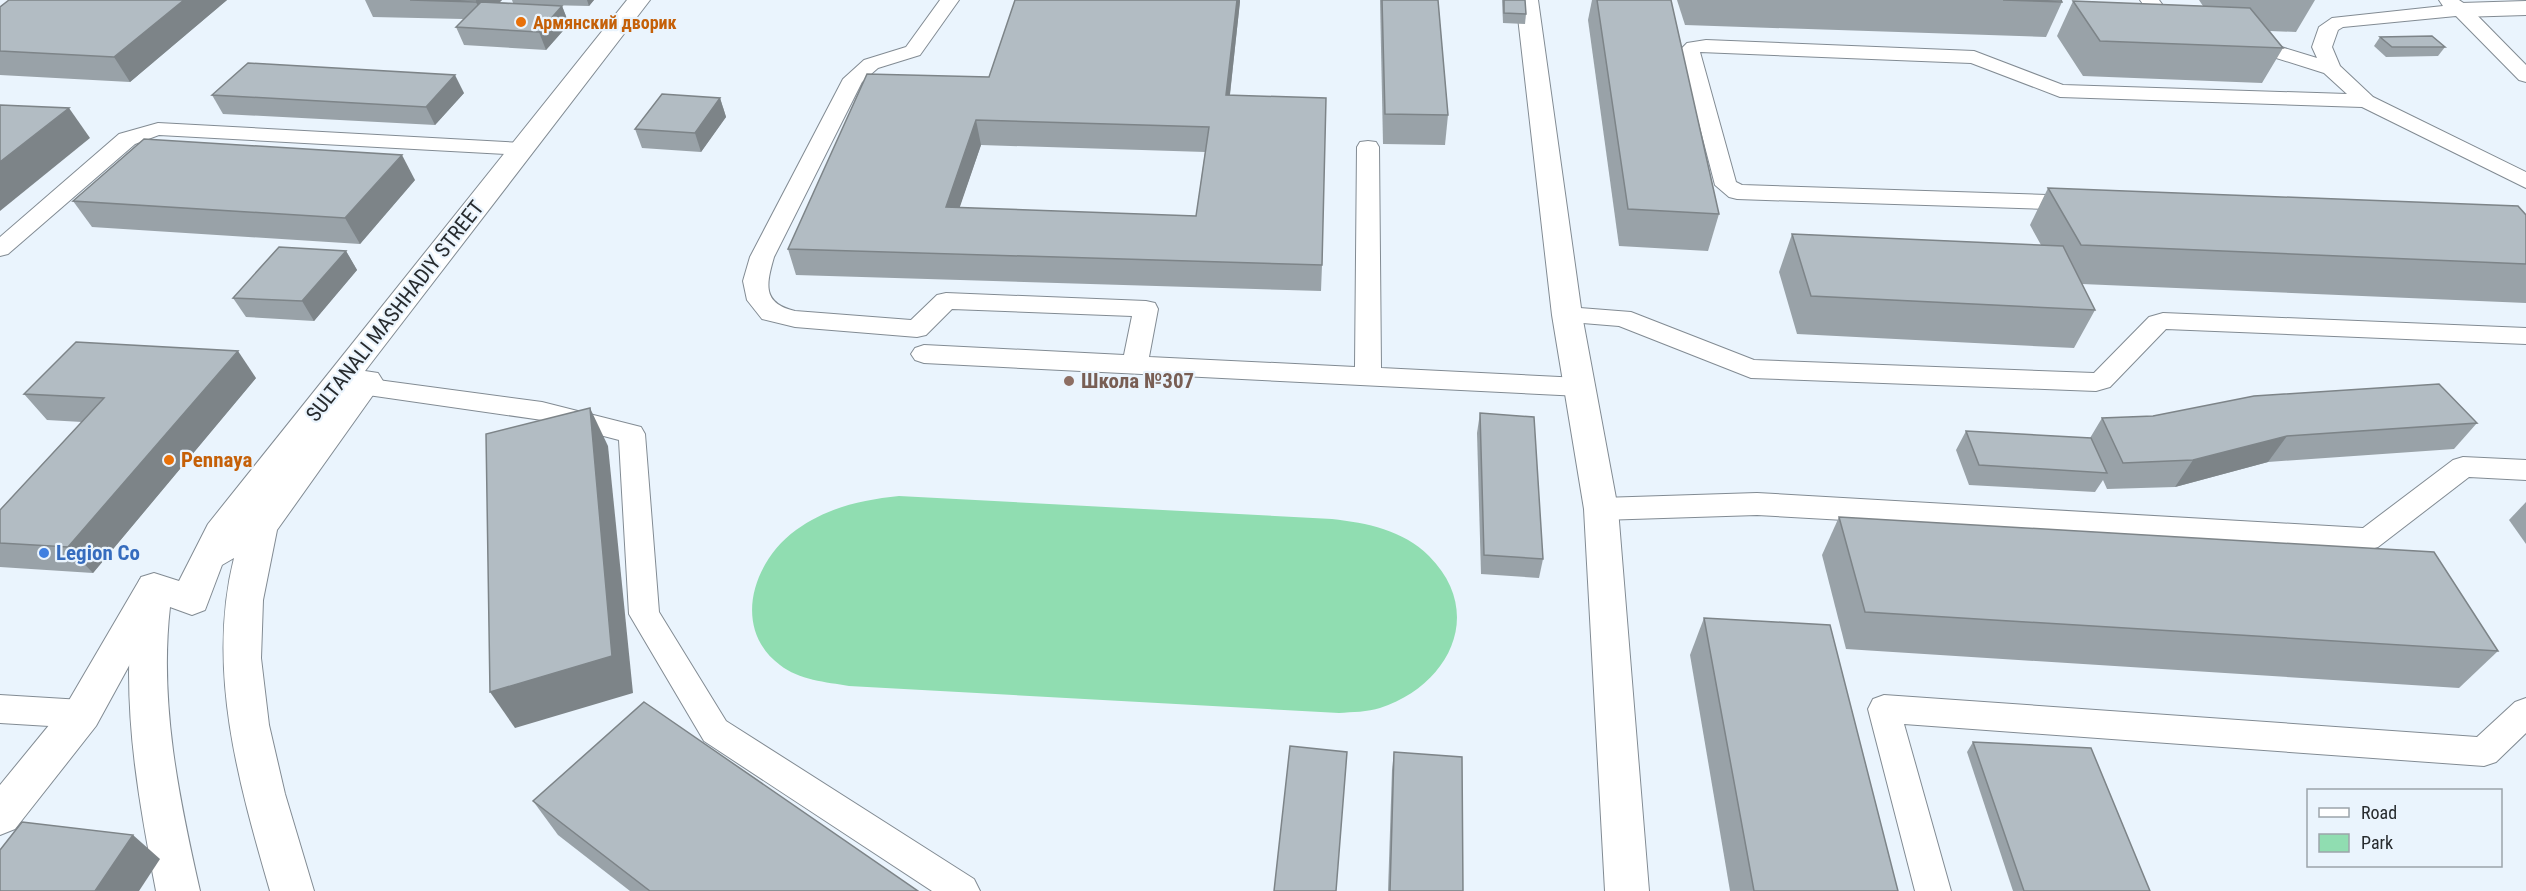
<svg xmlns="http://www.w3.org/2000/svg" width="2526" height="891" font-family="'Roboto Condensed',sans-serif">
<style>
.green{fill:#90ddb1}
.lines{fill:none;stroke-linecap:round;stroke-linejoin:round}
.service-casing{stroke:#828b93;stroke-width:2}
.minor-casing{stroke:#828b93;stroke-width:2}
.tertiary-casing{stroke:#828b93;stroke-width:2}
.service{fill:#fff;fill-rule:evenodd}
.minor{fill:#fff;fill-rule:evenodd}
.tertiary{fill:#fff;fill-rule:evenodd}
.wall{fill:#99a2a8;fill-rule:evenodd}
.shaded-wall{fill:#7d8488}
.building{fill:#b2bcc3;stroke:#7d8488;stroke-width:1.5;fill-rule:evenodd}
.food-dot{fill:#e8710a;stroke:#eaf4fd;stroke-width:2}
.education-dot{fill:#8d6e63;stroke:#eaf4fd;stroke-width:2}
.shop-dot{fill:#3f7fe0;stroke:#eaf4fd;stroke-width:2}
.labels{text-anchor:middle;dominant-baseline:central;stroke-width:4.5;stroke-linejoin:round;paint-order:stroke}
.far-food-label{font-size:18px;font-weight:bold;fill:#c56008;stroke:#eaf4fd;text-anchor:start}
.street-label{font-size:21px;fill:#272b2e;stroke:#eaf4fd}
.education-label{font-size:21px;font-weight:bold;fill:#785e54;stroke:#eaf4fd;text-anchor:start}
.food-label{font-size:21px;font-weight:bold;fill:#c56008;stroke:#eaf4fd;text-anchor:start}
.shop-label{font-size:21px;font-weight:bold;fill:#366cbe;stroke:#eaf4fd;text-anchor:start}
</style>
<rect width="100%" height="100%" fill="#eaf4fd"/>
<path class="green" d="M899,496l433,23c35,4 71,11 97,37 57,57 20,130 -49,152 -12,4 -28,4 -41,5l-490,-27c-23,-4 -50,-6 -69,-21 -49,-37 -27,-104 16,-135 32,-23 66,-30 103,-34z"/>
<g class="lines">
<defs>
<g id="service">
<path d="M940,0h19l-39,55 -42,13 -16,14 -88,175c-8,28 -12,46 21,54l116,9 26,-25 9,-2 200,8 9,2 3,6 -9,48 206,10 2,-220 3,-5 8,-1 8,1 3,5 2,221 199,10 9,3 4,6 -4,6 -9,3 -656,-33 -9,-3 -4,-6 4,-6 9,-3 200,10 8,-39 -180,-7 -26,26 -9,2 -122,-10 -33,-8 -15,-19 -4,-19 7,-24 93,-178 21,-19 42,-13z"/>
<path d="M2140,0h19l8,11 22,7 3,4 -3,4c-22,6 -38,-10 -49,-26z"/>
<path d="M2439,0h20l9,6 58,59v17l-7,-2 -63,-64 -113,11 -5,3 -6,17 8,19 33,31 153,75v16l-164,-81 -302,-10 -89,-34 -271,-11 36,130 6,3 336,11 8,2 3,5 -3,5 -8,2 -341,-11 -8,-2 -14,-12 -35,-135 7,-7 19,-3 268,11 89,34 284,9 -23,-21 -86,-27 -3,-4 3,-4 7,-2 72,22 -5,-11 7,-20 13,-9 111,-12z"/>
<path d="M158,123l365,20 8,1 3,5 -3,5 -8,1 -364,-20 -24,9 -127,110 -8,2v-19l119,-103z"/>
<path d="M1567,307l64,5 123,48 340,13 55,-56 14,-4 363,15v16l-360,-15 -56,58 -14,4 -345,-13 -132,-52 -61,-5 -3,-6 3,-6z"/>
<path d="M363,378l179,24 99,25 4,7 14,178 67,109 248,158 6,12h-48l-228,-150 -75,-127 -10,-174 -77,-20 -188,-27 -4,-6 4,-6z"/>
<path d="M2463,457l63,3v20l-57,-3 -91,70 -10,3 -611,-35 -156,5 -10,-4 -4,-7 4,-7 10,-4 156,-5 606,35 90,-68z"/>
<path d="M0,695l82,5 11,4 5,10 -5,10 -11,4 -82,-5z"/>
<path d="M1884,695l593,42 38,-35 11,-4v35l-30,29 -12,4 -580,-42 47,167h-36l-47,-182 5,-10z"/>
</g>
<g id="minor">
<path d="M1516,0h22l44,315 36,194 31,382h-44l-21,-382 -32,-194z"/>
<path d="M2526,1v14l-65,2 -8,-2 -4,-5 4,-5 8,-2z"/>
<path d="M153,575l13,4 5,10 -75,137 -81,103 -15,6v-50l68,-83 72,-123z"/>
</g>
<path id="tertiary" d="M627,0h23l-285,371 13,2 5,8 -106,149 -14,70 -2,58 8,67 16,69 29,97h-44c-31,-107 -64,-221 -36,-333l-12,7 -17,45 -13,5 -22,-8c-11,96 9,191 30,284h-44c-16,-83 -31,-166 -26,-251 1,-21 2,-45 11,-63l13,-4 25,8 29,-57z"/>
</defs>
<use href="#service" class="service-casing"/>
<use href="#minor" class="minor-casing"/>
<use href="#tertiary" class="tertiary-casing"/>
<use href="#service" class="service"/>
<use href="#minor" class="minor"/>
<use href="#tertiary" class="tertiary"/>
</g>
<g class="wall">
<path d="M9,0h218l-97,82 -130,-7v-68z"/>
<path d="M365,0h137l-3,2 14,1 -1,-3h82l-5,6 -43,-1 16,1 7,18 -23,26 -82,-5 -8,-18 7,-8 -90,-2z"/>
<path d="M1015,0h225l-10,95 92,170 -1,26 -525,-16 -8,-26 201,-172zM981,145l224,7 -9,64 -237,-8z"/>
<path d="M1380,0h58l10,115 -3,30 -62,-1z"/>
<path d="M1502,0h23l1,14 -1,10 -22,-1z"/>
<path d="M1592,0h79l48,214 -11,37 -89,-5 -31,-226z"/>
<path d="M1677,0h384l1,2 -16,35 -361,-12z"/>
<path d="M2199,0h116l-19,32 -26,-1 13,17 -21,35 -179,-7 -26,-40 16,-35 130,5z"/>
<path d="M2380,37l65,10 -7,9 -52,1 -12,-11z"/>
<path d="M464,93l-29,32 -212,-11 -11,-19z"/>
<path d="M720,98l6,19 -25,35 -59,-4 -7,-19z"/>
<path d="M415,180l-55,64 -268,-17 -19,-26z"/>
<path d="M2048,188l478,27v88l-444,-19 13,26 -21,38 -277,-14 -18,-62 13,-38 249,11 -11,-20z"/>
<path d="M346,251l11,19 -43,51 -68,-4 -13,-19z"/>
<path d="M256,378l-163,195 -93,-6v-57l82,-88 -35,-2 -23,-26z"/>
<path d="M1480,413l63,146 -4,19 -58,-4 -4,-141z"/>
<path d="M2102,418l375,5 -23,26 -186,13 -93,25 -68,2 -4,-9 -8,12 -126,-7 -13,-35 10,-19 124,7z"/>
<path d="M2526,502v42l-17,-24z"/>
<path d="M1839,517l659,134 -39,37 -613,-39 -24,-94z"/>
<path d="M1704,618l194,273h-168l-40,-236z"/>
<path d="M1973,742l177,149h-137l-46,-139z"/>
<path d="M1394,752l69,139h-75l4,-121z"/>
<path d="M533,801l385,90h-288l-72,-56z"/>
</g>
<g class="shaded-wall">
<path d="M184,0h43l-97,82 -16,-25z"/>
<path d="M478,0h24l-18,20 -8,-18z"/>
<path d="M587,0h7l-5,6z"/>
<path d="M1237,0h3v2l-13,118 -1,-25z"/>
<path d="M562,6l7,18 -23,26 -7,-18z"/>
<path d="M455,75l9,18 -29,32 -9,-18z"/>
<path d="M720,98l6,19 -25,35 -6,-19z"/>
<path d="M69,108l21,30 -90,73v-49z"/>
<path d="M976,120l5,25 -30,88 -5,-26z"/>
<path d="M402,155l13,25 -55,64 -15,-26z"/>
<path d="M346,251l11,19 -43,51 -12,-20z"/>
<path d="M238,351l18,27 -163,195 -25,-26z"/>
<path d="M590,408l18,38 25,247 -118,35 -25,-36z"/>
<path d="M2287,436l-19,26 -93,25 18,-27z"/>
<path d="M133,835l27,24 -21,32h-44z"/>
</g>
<g class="building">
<path d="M9,0h175l-70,57 -114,-6v-44z"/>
<path d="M410,0h68l-2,2z"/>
<path d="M1015,0h222l-11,95 100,3 -4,167 -534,-16 79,-175 122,3zM976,120l233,7 -13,89 -250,-9z"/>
<path d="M1382,0h56l10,115 -63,-1z"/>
<path d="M1504,0h21l1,14 -22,-1z"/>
<path d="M1597,0h74l48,214 -91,-5z"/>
<path d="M2003,0h58l1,2z"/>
<path d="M2073,1l177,7 33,40 -183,-7z"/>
<path d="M481,2l81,4 -23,26 -83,-5z"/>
<path d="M2432,36l13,11h-53l-12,-10z"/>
<path d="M248,63l207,12 -29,32 -214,-12z"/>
<path d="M662,94l58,4 -25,35 -60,-4z"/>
<path d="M0,105l69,3 -69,54z"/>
<path d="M144,139l258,16 -57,63 -272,-17z"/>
<path d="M2048,188l470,18 8,9v49l-445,-19z"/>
<path d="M1792,234l271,12 32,64 -284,-14z"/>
<path d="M279,247l67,4 -44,50 -69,-3z"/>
<path d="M76,342l162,9 -170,196 -68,-4v-33l104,-112 -80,-4z"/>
<path d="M2439,384l38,39 -190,13 -94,24 -70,3 -21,-45 51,-2 101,-20z"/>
<path d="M590,408l22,248 -122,36 -4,-258z"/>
<path d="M1480,413l54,4 9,142 -59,-4z"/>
<path d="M1966,431l125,7 16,35 -128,-8z"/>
<path d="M1839,517l595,35 64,99 -633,-39z"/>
<path d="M1704,618l126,7 68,266h-144z"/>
<path d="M644,702l274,189h-268l-117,-90z"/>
<path d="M1973,742l118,6 59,143h-126z"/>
<path d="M1290,746l57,6 -11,139h-62z"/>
<path d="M1394,752l68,5 1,134h-73z"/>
<path d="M22,822l111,13 -38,56h-95v-41z"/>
</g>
<g class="food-dot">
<circle cx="521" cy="22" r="6"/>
<circle cx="169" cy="460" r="6"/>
</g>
<circle class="education-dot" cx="1069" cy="381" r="6"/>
<circle class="shop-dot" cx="44" cy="553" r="6"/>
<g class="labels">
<g class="far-food-label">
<text x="533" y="22">Армянский дворик</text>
</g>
<g class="street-label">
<text transform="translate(395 311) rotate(-52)">SULTАNALI MASHHADIY STREET</text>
</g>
<g class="education-label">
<text x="1081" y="381">Школа №307</text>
</g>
<g class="food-label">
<text x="181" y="460">Pennaya</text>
</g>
<g class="shop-label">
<text x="56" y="553">Legion Co</text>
</g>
</g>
<rect x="2307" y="789" width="195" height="78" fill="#eaf4fd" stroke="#9ca4aa" stroke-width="1.5"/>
<rect x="2319" y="808" width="30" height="9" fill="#ffffff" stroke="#9ca4aa" stroke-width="1.5"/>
<text x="2361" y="819" font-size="18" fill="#272b2e">Road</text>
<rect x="2319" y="834" width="30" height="18" fill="#90ddb1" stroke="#9ca4aa" stroke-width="1.5"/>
<text x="2361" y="849" font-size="18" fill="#272b2e">Park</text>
</svg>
